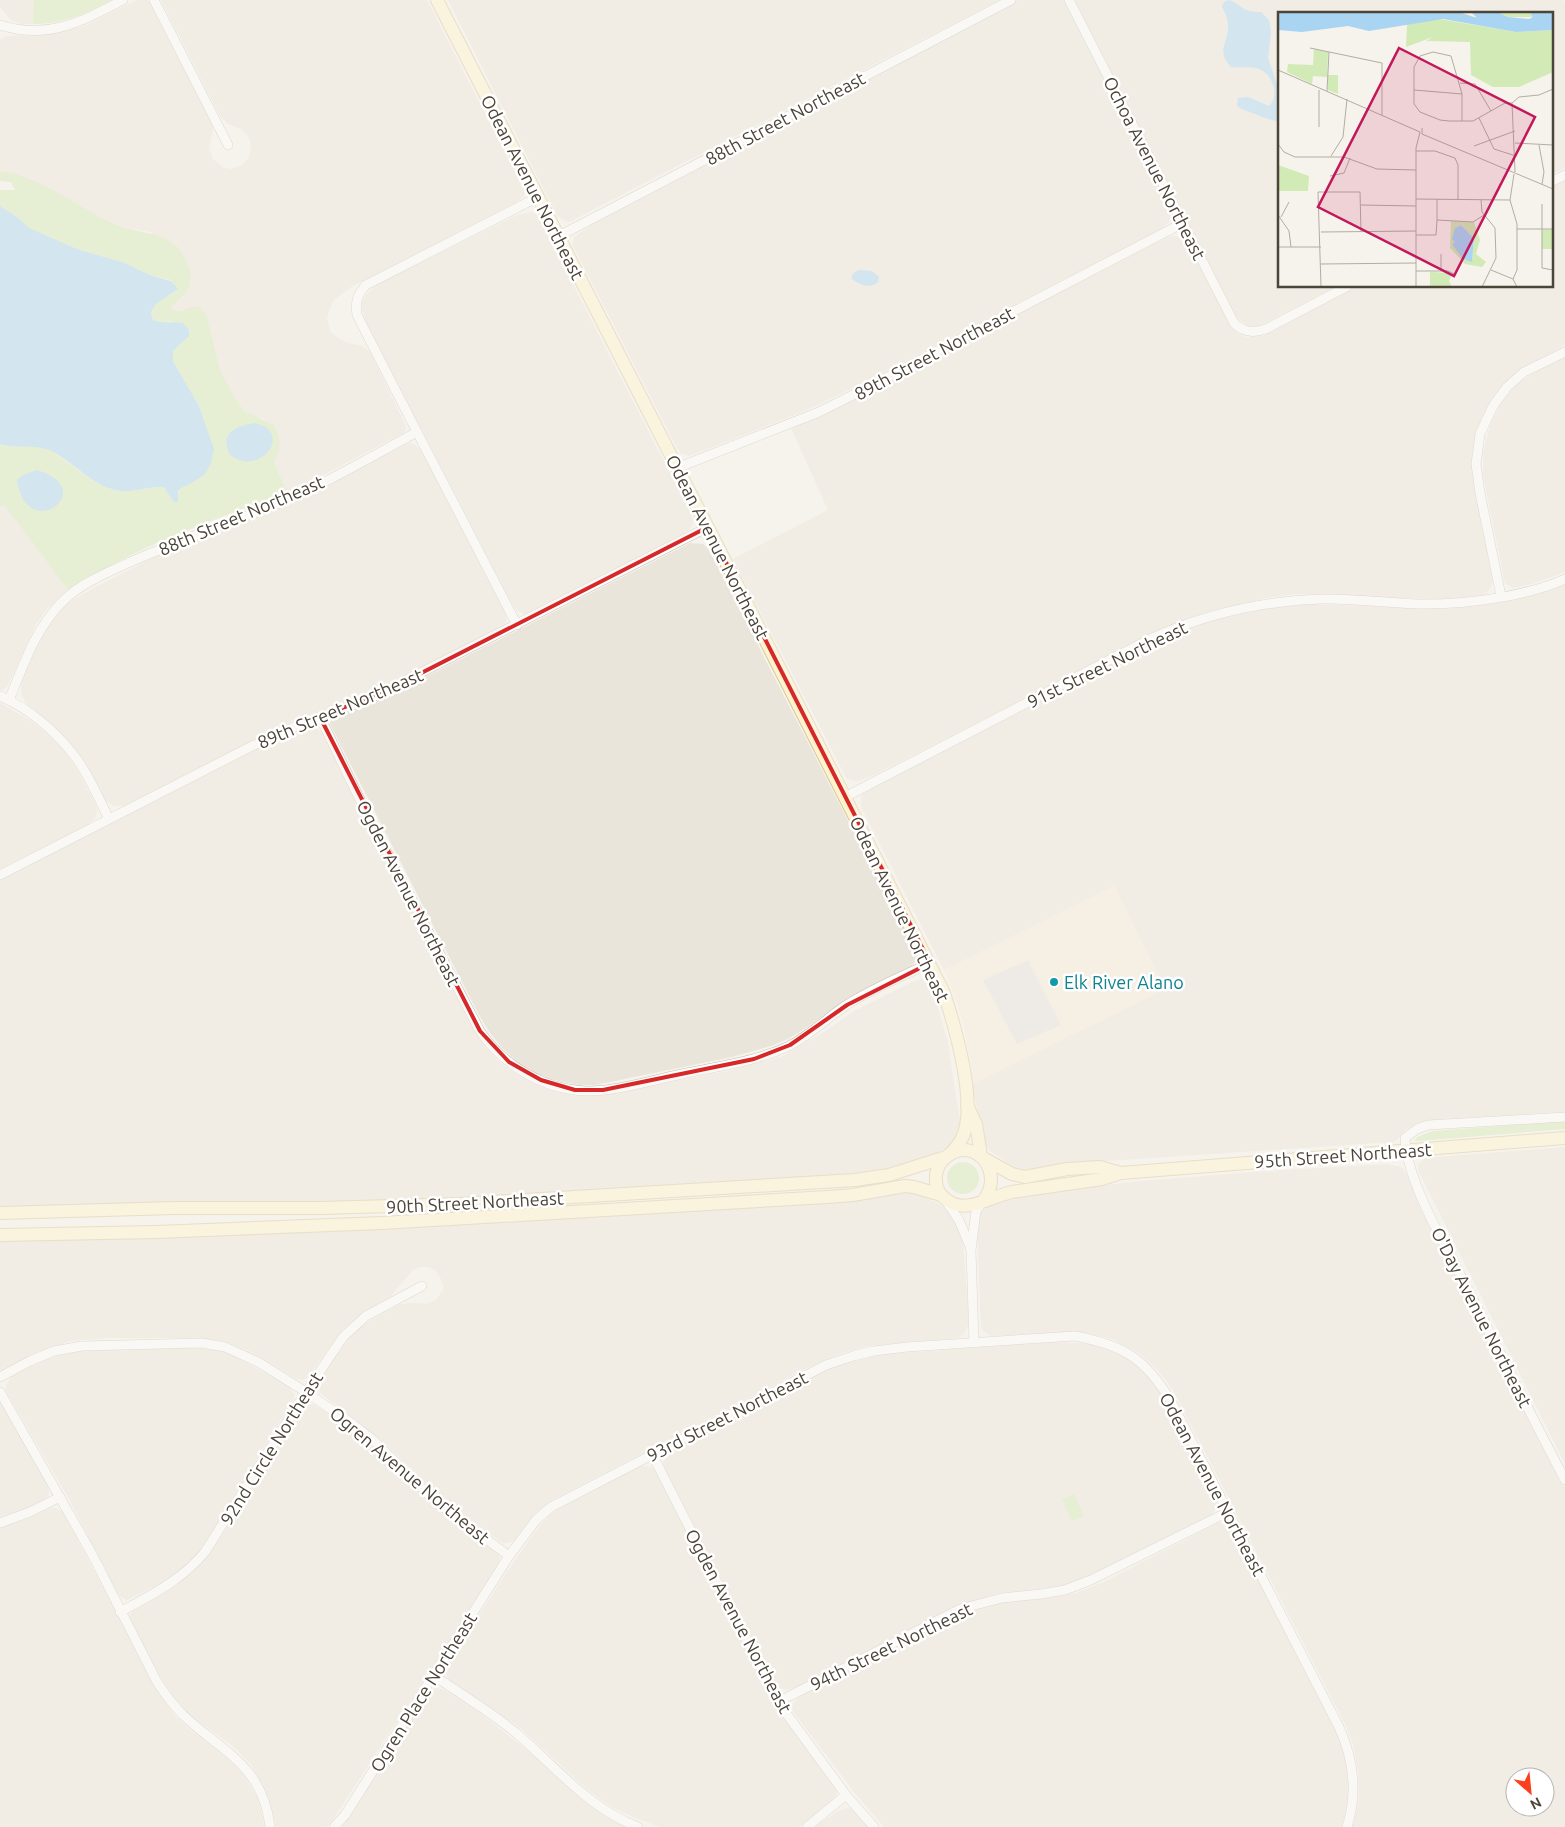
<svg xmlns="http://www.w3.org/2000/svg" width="1565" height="1827" font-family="Ubuntu,sans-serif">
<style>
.residential{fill:#eae5da;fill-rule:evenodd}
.commercial{fill:#f7ead8}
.green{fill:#d2eab5}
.parking{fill:#e5e3e0}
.water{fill:#a9d4f2}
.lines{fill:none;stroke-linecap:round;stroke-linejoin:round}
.street-casing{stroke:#c2bbae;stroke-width:10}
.secondary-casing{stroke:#d6c79b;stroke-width:14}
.street{stroke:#fff;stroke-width:9}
.secondary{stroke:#fff3cd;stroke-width:12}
.marked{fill:none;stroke:#d62828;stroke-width:4;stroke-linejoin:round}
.culture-dot{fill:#0f9aa8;stroke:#fff;stroke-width:2}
.labels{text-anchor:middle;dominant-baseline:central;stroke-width:5;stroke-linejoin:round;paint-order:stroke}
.street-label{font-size:18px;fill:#4b4439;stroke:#fff}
.culture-label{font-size:18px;fill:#0d838f;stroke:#fff;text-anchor:start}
.inset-road{fill:none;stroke:#b2ada4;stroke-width:1}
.view{fill:#c2185b;fill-opacity:0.15;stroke:#c2185b;stroke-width:2.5}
.inset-edge{fill:none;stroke:#4b4439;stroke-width:2.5}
</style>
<rect width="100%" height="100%" fill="#f6f3ec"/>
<g class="residential">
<path d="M0,0h34l-1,24h-13l-9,-4 -11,-13z"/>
<path d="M137,0h11l64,123 1,6 -4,20 4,10 9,8 8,2 10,-3 8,-7 3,-8 -1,-10 -3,-6 -6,-6 -13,-5 -8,-8 -59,-116h266l97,190v6l-9,7 -164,84 -17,13 -5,10 -2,8 3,13 8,7 10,5 14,3 8,6 36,74v4l-3,3 -97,51 -19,8 -13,-30 -9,-43 -13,-3 -8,-5 -9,-13 -15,-28 -13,-53 -24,-8 -9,2 -3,-2v-3l13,-9 -33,-65 -26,-4 -15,-6 -103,-50 -7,-1v-132l7,-3 44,-2 31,-7z"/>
<path d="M448,0h551l-430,222 -6,-2 -6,-5z"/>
<path d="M1018,0h46l105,207 3,7 -3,8 -11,9 -315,162 -41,19 -112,44 -8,-2 -6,-8 -103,-200 1,-9 22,-15z"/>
<path d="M1073,0h490l2,4v164l-14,7v-161h-272v272h57l-77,40h-12l-11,-9z"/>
<path d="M1565,180v165l-52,30 -15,17 -11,18 -10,24 -5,23 11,77 11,44 -4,11 -6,6 -14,3 -41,1 -133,-5 -30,4 -60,14 -53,21 -281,143 -15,5 -10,-2 -114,-220 95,-49 -37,-82 43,-18 334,-173 5,-1 9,1 4,3 46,88 6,6 8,3 17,-1 96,-50h192v-100z"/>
<path d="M533,212l4,3 155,301 1,7 -5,8 -157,83 -4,1 -8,-3 -4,-3 -148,-284 -5,-17v-6l4,-7 12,-11 139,-69z"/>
<path d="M1565,356v216l-33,12 -19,4 -8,-5 -22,-108v-22l8,-31 12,-22 13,-15 27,-18z"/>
<path d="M409,443l6,2 7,6 84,163 1,6 -5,9 -129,64 -78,27 -171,86h-10l-8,-5 -29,-49 -10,-14 -19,-17 -19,-13 -8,-14v-16l23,-48 8,-11 14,-15 26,-15 80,-41 135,-53z"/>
<path d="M0,506h5l64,85 -22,18 -11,15 -29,63 -7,4z"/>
<path d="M690,543l13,1 6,6 207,403v7l-7,10 -61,28 -42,30 -18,11 -17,7 -39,11 -137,28h-15l-22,-4 -22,-7 -17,-11 -15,-13 -14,-17 -11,-18 -149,-291 1,-4 7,-5 56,-22z"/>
<path d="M1565,583v529l-127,7 -26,7 -5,2 -10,12 -5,2 -330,22 -32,6 -14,-2 -26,-17 -6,-8 -12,-59 193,-95 -51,-103 -170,84 -83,-163v-11l4,-4 285,-148 41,-16 35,-11 29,-7 54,-6 135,5 53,-6 46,-12z"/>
<path d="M0,703l31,18 18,14 16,17 12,18 19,35 1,7 -2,6 -12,10 -83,41z"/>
<path d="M307,727h7l8,5 151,297 12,17 12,14 16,12 37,18 21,5h29l128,-24 53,-14 43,-25 30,-21 60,-30 9,-2 5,3 4,6 16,54 8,56 5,27 -1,7 -11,14 -11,6 -14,7 -49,14 -422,26 -125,5 -328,4v-328l273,-139z"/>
<path d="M1565,1147v317l-147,-294v-5l7,-7z"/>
<path d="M1387,1164l14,3 4,5 160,316v339h-212l6,-29 -1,-28 -5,-26 -8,-20 -172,-334 -16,-21 -18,-16 -27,-14 -24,-6 -16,-1 -81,4 -8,-5 -2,-4 -4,-104 3,-11 6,-5 36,-11 117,-15 116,-9zM1515,1777h30v30h-30z"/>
<path d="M901,1191l13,1 27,13 8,6 10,20 4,11 6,81 -5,11 -7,4 -89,8 -29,8 -36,16 -251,130 -18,15 -19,25 -7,3h-5l-54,-38 -68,-65 -62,-48 -1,-6 1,-7 29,-39 13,-14 39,-22 17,-1 9,1 10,-4 8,-12 -4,-11 -4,-6 -8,-4h-9l-6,3 -23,27 -27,15 -20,17 -35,48 -5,3 -6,-1 -46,-27 -27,-11 -24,-3h-94l-36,3 -27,10 -43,19v-130z"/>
<path d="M1054,1342l41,2 18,6 18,10 18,16 20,29 47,91 1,11 -6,8 -105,55 -21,9 -21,6 -24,4 -41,4 -26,8 -25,9 -149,77 -13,3 -9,-3 -113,-220 -1,-5 6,-10 151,-79 34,-14 33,-5z"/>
<path d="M100,1348h100l22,2 9,4 57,32 6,8v5l-96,155 -19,17 -20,13 -32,16 -5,-2 -5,-5 -48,-94 -62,-106 -2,-5 2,-5 5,-7 34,-17 29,-8z"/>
<path d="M0,1403l47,79 2,10 -2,5 -6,5 -17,8 -24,7z"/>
<path d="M308,1404l7,1 32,20 24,18 37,39 35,31 54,40 3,5 -1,7 -167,256 -6,6h-50l-9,-33 -15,-28 -18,-19 -43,-31 -17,-19 -16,-24 -28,-53v-5l3,-4 41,-24 18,-14 17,-18 94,-148z"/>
<path d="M641,1466l10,1 5,4 119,234 62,86 -2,9 -36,27h-139l-27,-10 -21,-10 -23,-16 -71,-65 -67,-44 -6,-9v-5l63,-98 33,-46 10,-10 10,-6z"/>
<path d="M50,1508h6l7,4 95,180 17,24 15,14 29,20 24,23 15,26 7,28h-265v-299l34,-12z"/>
<path d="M1218,1523l9,1 4,3 104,199 10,25 3,16 1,24 -4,24 -4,12h-457l-29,-34 -63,-83v-5l7,-8 147,-76 27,-12 30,-7 53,-5 20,-4 28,-11z"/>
<path d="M436,1688l7,1 31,20 61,47 30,29 19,16 18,12 27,14h-287l85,-133z"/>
<path d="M848,1808l5,2 16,17h-54l23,-16z"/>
</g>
<path class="commercial" d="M1114,886l51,103 -193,95v-12l-8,-46 -10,-32 -10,-24z"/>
<g class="green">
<path d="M34,0h78c-28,14 -48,24 -79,24z"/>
<path d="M0,171c38,5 70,31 104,48 7,3 14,7 21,9 23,6 48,6 59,29 3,5 5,10 6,15 2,18 -5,24 -19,34v3c15,7 25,-14 36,8l13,53 15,28 9,13 30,14c7,15 8,22 0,37l13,30c-74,29 -153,54 -218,99l-64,-85h-5v-62c15,5 34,-1 49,6 24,12 44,39 73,41 14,1 27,-5 42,-4l10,14 7,-14 14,-6 14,-46 -10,-29 -26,-45v-10l12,-11 -13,-19 -12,2 -7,-3 -2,-8 5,-8 21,-14 -6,-10 -21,-5 -25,-12 -48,-14 -49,-21 -11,-11 -17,-11v-16h15l-4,-8 -11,-1z"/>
<path d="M1565,1121v8l-148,12 -2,-1 2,-3 16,-6z"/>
<circle cx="963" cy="1178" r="16"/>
<path d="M1074,1494l10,22 -12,5 -10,-22z"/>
</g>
<path class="parking" d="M1028,960l33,65 -44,19 -34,-64z"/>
<g class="water">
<path d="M1229,0c15,5 10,12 32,12l8,8 2,12 -3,26 11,32v32l-11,-3 -29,-11 -2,-3 1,-7 10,-1 21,9c11,-10 4,-32 -10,-37 -8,-3 -20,-1 -28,-2 -16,-18 -2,-23 -3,-42 0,-7 -4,-13 -6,-19l2,-4z"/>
<path d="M0,206l17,11 12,11 48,21 48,14 25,12 21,6 7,8 -22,15 -5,8 2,8c9,4 20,1 30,3l6,7v6l-16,15v10l26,45 15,43 -3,14 -6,11 -10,7 -14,7 -3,3v11h-4l-10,-15c-15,-1 -28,5 -42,4 -29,-2 -48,-30 -73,-41 -15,-6 -34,-1 -49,-6z"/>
<path d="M859,270l13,1 7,6 -1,5c-7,7 -19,3 -26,-3 -1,-5 2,-7 7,-9z"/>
<path d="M256,423c3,2 9,3 11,5 19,18 -14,45 -35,28 -4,-3 -4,-5 -5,-10 -4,-17 16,-21 29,-23z"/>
<path d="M37,470c65,20 -11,75 -20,10l6,-5z"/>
</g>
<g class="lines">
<defs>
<g id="street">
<path d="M154,0l74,145"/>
<path d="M1069,0l165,323c9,10 20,10 32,6l82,-43"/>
<path d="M0,25c48,15 81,-3 123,-25"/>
<path d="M1551,182l14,-7"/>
<path d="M559,236l452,-236"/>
<path d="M417,432l100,193"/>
<path d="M677,468l142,-56 34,-17 330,-172"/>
<path d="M1501,596l-21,-103 -4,-29 4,-30 13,-28 14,-19 17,-15 41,-20"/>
<path d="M0,696c28,12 54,34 73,58 15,19 25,43 36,65"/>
<path d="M9,700c15,-36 26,-71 54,-99 17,-17 43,-28 65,-38 45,-20 91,-36 137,-54 53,-21 102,-50 152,-77l-60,-117c-2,-13 0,-20 9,-30l172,-88"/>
<path d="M320,717l47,97 113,217c23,34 63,58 105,60 30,1 72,-12 101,-18 35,-7 71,-12 103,-27 21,-11 37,-27 56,-40 24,-16 58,-30 85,-43"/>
<path d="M845,797l307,-159c54,-24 109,-37 169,-39 35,-1 71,5 106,5 42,0 100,-8 138,-25"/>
<path d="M0,875l250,-128 46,-21 75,-28 337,-171"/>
<path d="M1565,1117l-137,8 -11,4 -12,9c2,43 37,101 57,140 34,67 68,135 103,202"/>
<path d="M946,1201l13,19 12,29"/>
<path d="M974,1342l-3,-92 5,-39 6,-9"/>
<path d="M0,1377l30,-16 24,-10 28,-5 120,-3 23,4 33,15 48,30 48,33 18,14 63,62 74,55"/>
<path d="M0,1392l92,162 65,128c8,12 16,23 26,33 39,37 80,50 87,112"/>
<path d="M652,1454l126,248 68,93 28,32"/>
<path d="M0,1523l30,-11 30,-15"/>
<path d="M120,1612c31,-17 62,-32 85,-60l101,-160 37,-55 23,-21 56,-30"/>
<path d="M433,1675c28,19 56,36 82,57 40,34 73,76 123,95"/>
<path d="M778,1702l182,-93 42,-11 39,-4 24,-4 26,-10 137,-68"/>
<path d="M334,1827l11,-12 164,-259 27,-36 15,-13 215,-111 60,-31 27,-9 21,-5 33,-4 168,-11c48,9 70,22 96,65l168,326c15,33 19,65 8,100"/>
<path d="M807,1827l39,-32"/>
</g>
<g id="secondary">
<path d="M437,0l301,586 206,407c11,34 33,109 19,143 -3,7 -8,13 -13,18"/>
<path d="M967,1105l9,19 5,32"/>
<path d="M983,1158l29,16 13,3 42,-8 33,-2 21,6"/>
<path d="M983,1201c23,-28 -8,-67 -37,-44 -7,6 -11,15 -10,24 0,8 5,15 11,19 18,15 45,-4 65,-8l90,-13 19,-6 444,-35"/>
<path d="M0,1213l175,-5h148l135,-4 397,-24 34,-5 57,-18"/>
<path d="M0,1235l157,-3 225,-9 445,-26 26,-2 52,-9 9,1 27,8"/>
</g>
</defs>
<use href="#street" class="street-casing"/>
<use href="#secondary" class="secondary-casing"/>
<use href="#street" class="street"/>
<use href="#secondary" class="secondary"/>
</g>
<path d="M0 0H1565V1827H0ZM708,527l222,436 -83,42 -57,40 -36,14 -151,31h-28l-34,-10 -32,-18 -29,-31 -160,-314 68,-27z" fill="#f6f3ec" fill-opacity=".55" fill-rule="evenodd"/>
<path class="marked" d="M708,527l222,436 -83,42 -57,40 -36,14 -151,31h-28l-34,-10 -32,-18 -29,-31 -160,-314 68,-27z"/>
<circle class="culture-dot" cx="1054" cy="982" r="5"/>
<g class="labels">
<g class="street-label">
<text transform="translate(785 118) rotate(-28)">88th Street Northeast</text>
<text transform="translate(1155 168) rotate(63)">Ochoa Avenue Northeast</text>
<text transform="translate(533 187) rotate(63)">Odean Avenue Northeast</text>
<text transform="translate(934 353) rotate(-28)">89th Street Northeast</text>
<text transform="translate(241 515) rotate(-23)">88th Street Northeast</text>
<text transform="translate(718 547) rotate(63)">Odean Avenue Northeast</text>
<text transform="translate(1107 664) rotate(-26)">91st Street Northeast</text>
<text transform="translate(340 708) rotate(-23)">89th Street Northeast</text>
<text transform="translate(409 893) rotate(63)">Ogden Avenue Northeast</text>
<text transform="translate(900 909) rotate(64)">Odean Avenue Northeast</text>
<text transform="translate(1343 1155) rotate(-4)">95th Street Northeast</text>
<text transform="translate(475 1202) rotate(-3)">90th Street Northeast</text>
<text transform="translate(1482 1317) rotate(63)">O'Day Avenue Northeast</text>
<text transform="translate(727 1416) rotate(-27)">93rd Street Northeast</text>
<text transform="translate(271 1448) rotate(-58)">92nd Circle Northeast</text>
<text transform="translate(410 1475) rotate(40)">Ogren Avenue Northeast</text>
<text transform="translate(1213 1484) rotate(62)">Odean Avenue Northeast</text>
<text transform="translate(739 1621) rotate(62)">Ogden Avenue Northeast</text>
<text transform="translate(891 1646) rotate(-26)">94th Street Northeast</text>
<text transform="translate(423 1692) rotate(-58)">Ogren Place Northeast</text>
</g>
<g class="culture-label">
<text x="1064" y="982">Elk River Alano</text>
</g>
</g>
<g transform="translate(1278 12)">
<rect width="275" height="275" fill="#f6f3ec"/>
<path d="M219,0h33l4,5h-26zM161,7l77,13 37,-2v42l-34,15h-26l-22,-12 -1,-33 -44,-1 7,-4 -27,10 1,-23zM36,37l14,3 -1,25 -14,-1 -1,8 -25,-12 1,-8 25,1zM50,63h10v19l-10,-4zM0,153l31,11 -1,15h-30zM173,209l23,1 6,18 -4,14 10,8 -4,5 -17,-3 -15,-16zM183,213l13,13 -2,24 -20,-18 3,-2v-14zM275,217v20h-11v-19zM152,260l22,1 -3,8 3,6h19h-41z" fill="#d2eab5" fill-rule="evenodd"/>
<path d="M0,0h181l18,6 -6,-6h26l11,5 21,2 4,-2 -3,-5h23v18l-37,2 -73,-13 -74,12 -21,-5 -46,6 -24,-2zM183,213l13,13 -2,24 -9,-3 -11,-15 3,-2 -3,-3 3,-11z" fill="#a9d4f2"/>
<path class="inset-road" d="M32,36l72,15v52M0,58l142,62M182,71l15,1 16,27M136,78l48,4M49,79l2,-39M234,91l3,69M234,91l7,-6 20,-2 14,-6M201,106l15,31 22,7M184,109v-27l-11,-38 -18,-4 -13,4 -6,11v37l6,8 20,8 9,1h24l32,-18h7M41,115v-37M144,116v6l131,55M237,131l38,2M0,132l6,8 11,5h49l33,12 39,1M261,133l5,27 -2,12M196,134l41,-15M138,139h19l20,7 3,7v35M53,144l12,-19 4,-38M52,164l14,-3 6,-15M138,187l94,1M159,187v21M203,188l1,12 13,16 1,30 -14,29M264,192v64l11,2M83,193l55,1M0,203l11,16 2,16M3,205l8,-15M239,217h36M43,220l95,-1M138,223h20l1,-15 36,2 11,-7M0,235h43M163,242v17M43,252l95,-1M213,258l22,9 4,8M138,259h32l8,4M235,267l4,-9v-46l-7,-24 4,-26M43,275l-3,-95h42l1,40M138,275v-139l4,-16"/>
<path class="view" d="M121,36l136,69 -81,159 -136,-69z"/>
<rect width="275" height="275" class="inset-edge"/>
</g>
<g transform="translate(1530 1792) rotate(153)"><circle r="24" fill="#ffffff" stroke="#b7b4b0"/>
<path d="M0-4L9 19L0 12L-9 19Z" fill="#fc3f1d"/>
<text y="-8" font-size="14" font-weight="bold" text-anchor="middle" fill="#4b4439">N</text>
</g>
</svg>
